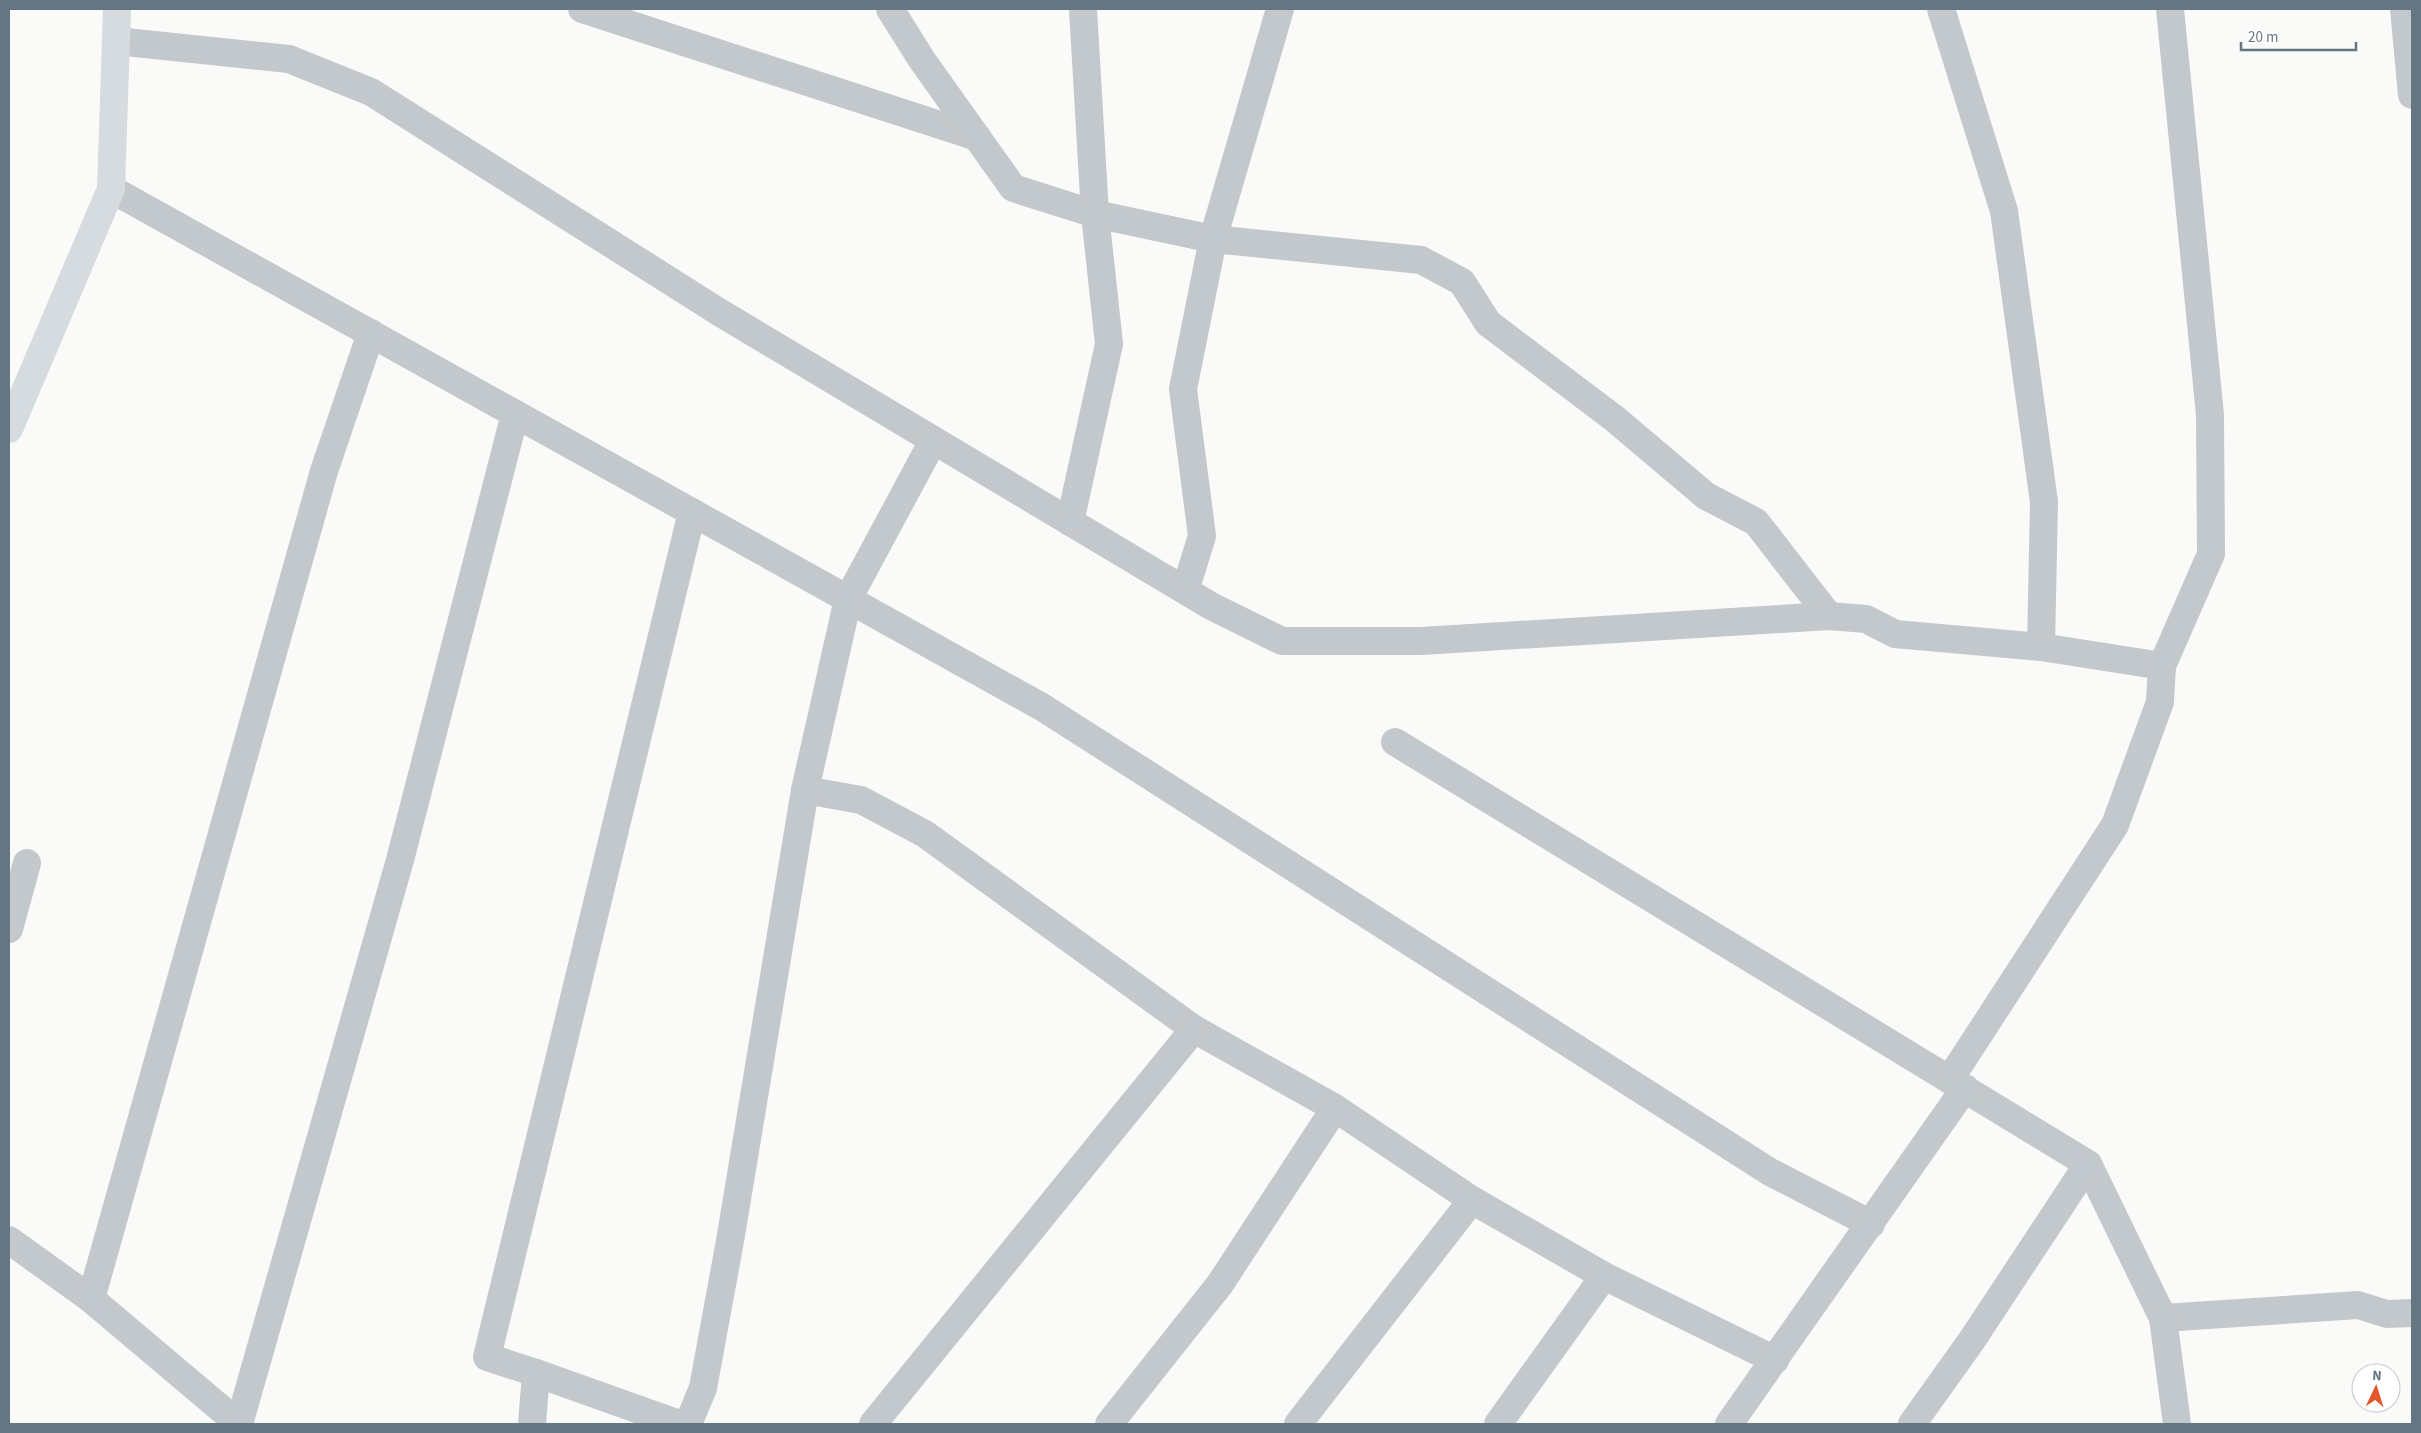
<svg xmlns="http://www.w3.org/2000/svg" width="2421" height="1433" font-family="'Source Sans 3',sans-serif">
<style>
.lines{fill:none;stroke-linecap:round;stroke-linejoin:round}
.minor{stroke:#c3c8cc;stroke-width:28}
.secondary{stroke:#d6dbdf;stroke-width:28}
</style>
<rect width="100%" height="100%" fill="#fafaf8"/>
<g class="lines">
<g class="minor">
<path d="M582,9l395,128"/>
<path d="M890,9l32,51 91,128 82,26 118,25 208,21 41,22 26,41 127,96 91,77 50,26 73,94"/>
<path d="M1941,9l63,202 40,291 -3,145"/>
<path d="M2404,9l8,86"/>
<path d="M116,41l173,18 82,33 348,220 492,294 71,35h139l408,-25 37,3 29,15 146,13 121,19"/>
<path d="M111,189l931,518 728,465 101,52"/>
<path d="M1070,522l39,-178 -14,-130 -12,-205"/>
<path d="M1189,578l13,-42 -19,-147 30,-150 67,-230"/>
<path d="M1395,742l693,422 75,154 195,-13 29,9 25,-1"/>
<path d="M805,790l56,10 64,34 269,195 141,79 137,92 132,76"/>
<path d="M9,929l18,-66"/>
<path d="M1950,1079l165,-254 45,-123 2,-36 49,-112 -1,-139 -40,-406"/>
<path d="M9,1240l82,59 148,125"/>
<path d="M91,1299l233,-828 47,-138"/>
<path d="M2163,1318l14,106"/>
<path d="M536,1373l-49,-16 205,-845"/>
<path d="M239,1424l161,-564 115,-446"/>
<path d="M532,1424l4,-51 143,51"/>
<path d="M688,1424l15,-36 27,-147 75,-451 43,-191 85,-158"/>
<path d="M873,1424l321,-395"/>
<path d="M1109,1424l111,-140 115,-176"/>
<path d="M1298,1424l174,-224"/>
<path d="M1498,1424l106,-148 171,84"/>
<path d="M1729,1424l236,-336"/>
<path d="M1912,1424l60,-84 116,-176"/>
</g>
<path class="secondary" d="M9,429l102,-240 6,-180"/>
</g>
<rect width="2421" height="1433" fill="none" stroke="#657683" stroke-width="20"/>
<g transform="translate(2376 1388) rotate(4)"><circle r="24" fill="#ffffff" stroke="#c1c8cd"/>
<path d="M0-4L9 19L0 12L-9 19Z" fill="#e4572e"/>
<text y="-8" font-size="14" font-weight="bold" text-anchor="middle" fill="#657683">N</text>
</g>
<path d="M2241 42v8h115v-8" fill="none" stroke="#657683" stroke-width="2.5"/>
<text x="2248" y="42" font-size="15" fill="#657683" stroke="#ffffff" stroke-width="4" paint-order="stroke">20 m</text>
</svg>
